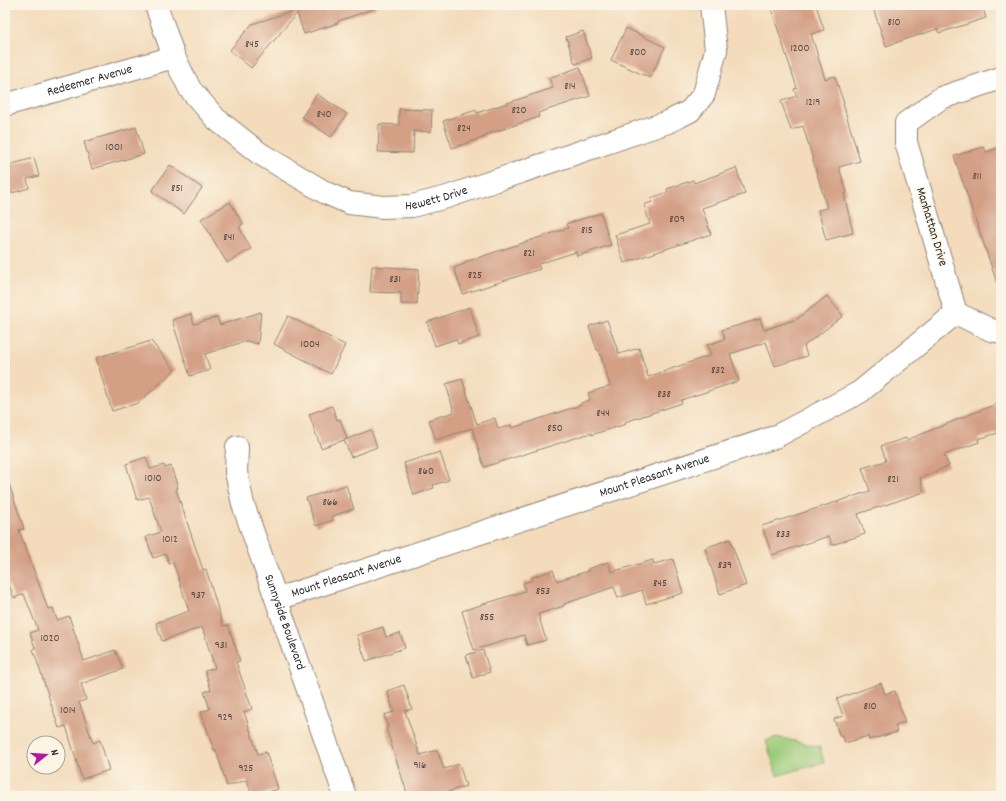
<svg xmlns="http://www.w3.org/2000/svg" width="1006" height="801" font-family="Dekko,sans-serif">
<style>
.green{fill:#9bcb79;stroke:#637b52}
.building{fill:#d39f85}
.lines{fill:none;stroke-linecap:round;stroke-linejoin:round}
.minor-casing{stroke:#8f8373;stroke-width:24}
.minor{stroke:#fff;stroke-width:22}
.labels{text-anchor:middle;dominant-baseline:central;stroke-width:3;stroke-linejoin:round;paint-order:stroke}
.number-label{font-size:11px;fill:#554842}
.street-label{font-size:13px;fill:#2b2b2b;stroke:#fcf5e5}
</style>
<rect width="100%" height="100%" fill="#fcf5e5"/>
<filter id="ink" filterUnits="userSpaceOnUse"><feTurbulence type="fractalNoise" baseFrequency=".025" numOctaves="2"/><feDisplacementMap in="SourceGraphic" scale="8" xChannelSelector="R" yChannelSelector="G"/><feConvolveMatrix kernelMatrix="1 2 1 2 8 2 1 2 1" color-interpolation-filters="sRGB"/></filter>
<filter id="wash" filterUnits="userSpaceOnUse"><feTurbulence type="fractalNoise" baseFrequency=".012" numOctaves="4" result="noise"/><feDisplacementMap in="SourceGraphic" scale="16" xChannelSelector="R" yChannelSelector="G"/><feGaussianBlur stdDeviation="0.9" result="paint"/><feColorMatrix in="noise" values="0 0 0 0 0 0 0 0 0 0 0 0 0 0 0 0 0 1.4 0 .05"/><feComposite in="paint" operator="in"/></filter>
<g filter="url(#wash)">
<rect width="100%" height="100%" fill="#f3dbbb"/>
<path class="green" d="M777,737l43,10 4,15 -47,14 -11,-35z"/>
<g id="blocks">
<g class="building">
<path d="M308,5h67l1,3 -38,13v2l-34,11 -7,-21 -46,55 -21,-18 22,-26 44,-14v-1z"/>
<path d="M770,5h46l8,25 -13,4 14,45 10,-3 9,28h-1l17,57 -21,6 8,26 -3,1 9,39 -27,7 -8,-30 9,-2 -24,-82 -12,4 -10,-29 16,-5 -3,-7 3,-1z"/>
<path d="M872,5h110l4,13 -47,15 -2,-4 -51,17z"/>
<path d="M626,28l39,19 -15,31 -39,-18z"/>
<path d="M583,31l9,27 -17,6 -9,-27z"/>
<path d="M580,67l10,29 -52,17 1,4 -54,18v2l-33,11 -9,-27 33,-11 1,3 76,-25 -4,-10z"/>
<path d="M317,94l30,20 -16,23 -29,-20z"/>
<path d="M399,109l33,1 -1,22 -17,-1 -1,22 -35,-1 1,-28 20,1z"/>
<path d="M136,127l8,27 -52,15 -8,-27z"/>
<path d="M984,147l2,5 15,-5v139h-3l-44,-130z"/>
<path d="M34,158l5,18 -12,3 2,9 -24,7v-29z"/>
<path d="M170,165l32,23 -18,26 -32,-23z"/>
<path d="M736,168l9,26 -43,14 9,26 -87,29 -9,-28 35,-11 -6,-19 8,-3 -1,-4 17,-6 -1,-3 26,-9 1,3z"/>
<path d="M230,202l13,22 -4,3 12,22 -24,14 -26,-44z"/>
<path d="M601,213l10,32 -34,11 -1,-4 -38,12 2,5 -77,25 -9,-26 11,-4v-2l103,-34 -2,-4z"/>
<path d="M372,266l47,3 -2,35h-16v-11l-31,-1z"/>
<path d="M827,296l16,20 -39,30 3,10 -32,10 -9,-24 -36,12 9,27 -58,19 1,3 -57,19 1,2 -35,11v-2l-107,34 -12,-39 -36,12 -7,-20 25,-8 -8,-28 16,-5 15,45 18,-6 3,11 13,-4 1,3 69,-23v-2l9,-3 -2,-7 22,-7 -11,-36h-2l-8,-24 18,-6 12,34 20,-6 9,29 63,-22 -4,-10 18,-6 -3,-9 38,-11 4,11 33,-11z"/>
<path d="M470,307l9,30 -21,7 -2,-5 -21,7 -8,-24z"/>
<path d="M261,312l-3,32 -12,-3 -41,13 5,16 -20,6 -18,-56 19,-6 3,10 23,-7 3,8z"/>
<path d="M288,316l57,29 -14,29 -57,-30z"/>
<path d="M151,341l24,29 -37,33 -26,8 -16,-53z"/>
<path d="M1001,402v30l-23,7 1,3 -35,13 5,11 -29,12 4,14 -66,22 7,20 -33,11 -3,-9 -57,19 -10,-29 108,-35 -8,-23 24,-7 -5,-15 25,-8 1,2z"/>
<path d="M332,406l5,14 3,-1 7,20 -26,9 -12,-34z"/>
<path d="M371,430l6,17 -26,10 -7,-17z"/>
<path d="M440,452l9,28 -16,5 1,3 -20,7 -10,-32z"/>
<path d="M146,457l4,12 14,-4 1,3 6,-2 7,22 -2,1 27,81 3,-1 17,57 5,-1 12,36 -4,1 16,47 -8,3 14,42 8,-2 12,37 -21,7h-5l-5,-16 -20,6 -11,-36h-2l-13,-38 9,-3 -6,-17 7,-2 -6,-19 10,-3 -13,-41 -40,14 -6,-18 33,-12 -16,-49 -4,2 -3,-10 -13,4 -7,-21 15,-5 -12,-35 -12,3 -11,-36z"/>
<path d="M8,481l16,48 -5,1 29,79 5,-1 4,12 12,-4 15,45 31,-11 8,19 -42,15 5,16 -7,2 14,41 7,-3 9,30 -27,9 -16,-53 -7,2 -26,-79 2,-1 -5,-15 8,-3 -14,-36 -10,4 -9,-24v-92z"/>
<path d="M346,485l8,24 -22,7 1,4 -17,6 -10,-28z"/>
<path d="M730,539l16,46 -26,9 -15,-46z"/>
<path d="M673,559l10,34 -37,11 -4,-14 -24,8 -4,-11 -50,17v2l-26,8 8,26 -19,5 -3,-10 -50,15 -12,-39 63,-20 -2,-8 9,-3 -1,-2 22,-8 4,11 31,-10v-2l20,-7 3,10 42,-12 1,4z"/>
<path d="M383,627l3,10 14,-4 5,15 -39,13 -9,-26z"/>
<path d="M483,650l7,22 -17,6 -7,-23z"/>
<path d="M881,683l4,11 10,-3 10,31 -10,3 2,7 -28,8 -1,-4 -23,7 -2,-7 -3,1 -6,-18 9,-3 -6,-17z"/>
<path d="M404,685l8,24 -7,2 15,44 17,-5 7,19 15,-5 7,22 -31,10h-27l-22,-68 2,-1 -4,-12 10,-3 -7,-21z"/>
</g>
</g>
</g>
<g filter="url(#ink)">
<use href="#blocks" fill-opacity="0" stroke="#8f8373" stroke-width="1"/>
<g class="lines">
<defs>
<g id="minor">
<path id="s1" d="M156,5l18,52 16,32 26,30 43,34 67,40 23,10 34,4 29,-1 35,-9 221,-75 22,-11 14,-17 12,-44 -5,-45"/>
<path id="s2" d="M5,105l169,-48"/>
<path d="M956,313l-50,-171v-19l35,-25 60,-20"/>
<path d="M956,313l35,17 10,2"/>
<path id="s3" d="M237,447l-1,25 7,32 102,292"/>
<path id="s4" d="M277,599l498,-162 85,-45 96,-79"/>
</g>
</defs>
<use href="#minor" class="minor-casing"/>
<use href="#minor" class="minor"/>
</g>
</g>
<g class="labels">
<g class="number-label">
<text x="894" y="23">810</text>
<text x="252" y="45">845</text>
<text x="800" y="49">1200</text>
<text x="638" y="53">800</text>
<text x="570" y="87">814</text>
<text x="813" y="103">1219</text>
<text x="519" y="111">820</text>
<text x="324" y="115">840</text>
<text x="464" y="129">824</text>
<text x="114" y="148">1001</text>
<text x="977" y="177">811</text>
<text x="177" y="189">851</text>
<text x="677" y="220">809</text>
<text x="587" y="231">815</text>
<text x="229" y="238">841</text>
<text x="529" y="254">821</text>
<text x="475" y="276">825</text>
<text x="395" y="280">831</text>
<text x="310" y="345">1004</text>
<text x="718" y="371">832</text>
<text x="664" y="395">838</text>
<text x="603" y="414">844</text>
<text x="555" y="429">850</text>
<text x="426" y="472">860</text>
<text x="153" y="479">1010</text>
<text x="893" y="480">821</text>
<text x="330" y="503">866</text>
<text x="783" y="535">833</text>
<text x="170" y="540">1012</text>
<text x="725" y="566">839</text>
<text x="660" y="584">845</text>
<text x="543" y="592">853</text>
<text x="198" y="596">937</text>
<text x="487" y="618">855</text>
<text x="50" y="639">1020</text>
<text x="221" y="646">931</text>
<text x="870" y="707">810</text>
<text x="68" y="711">1014</text>
<text x="225" y="718">929</text>
<text x="420" y="766">916</text>
<text x="246" y="769">925</text>
</g>
<g class="street-label">
<text stroke="none"><textPath href="#s2" startOffset="88">Redeemer Avenue</textPath></text>
<text stroke="none"><textPath href="#s1" startOffset="377">Hewett Drive</textPath></text>
<text transform="translate(931 227) rotate(73)">Manhattan Drive</text>
<text stroke="none"><textPath href="#s4" startOffset="397">Mount Pleasant Avenue</textPath></text>
<text stroke="none"><textPath href="#s4" startOffset="73">Mount Pleasant Avenue</textPath></text>
<text stroke="none"><textPath href="#s3" startOffset="183">Sunnyside Boulevard</textPath></text>
</g>
</g>
<rect width="1006" height="801" fill="none" stroke="#fcf5e5" stroke-width="20"/>
<g transform="translate(46 755) rotate(73)"><circle r="19" fill="#fcf5e5" stroke="#a8a49b"/>
<path d="M0-3L7 15L0 10L-7 15Z" fill="#b5179e"/>
<text y="-6" font-size="11" font-weight="bold" text-anchor="middle" fill="#2b2b2b">N</text>
</g>
</svg>
